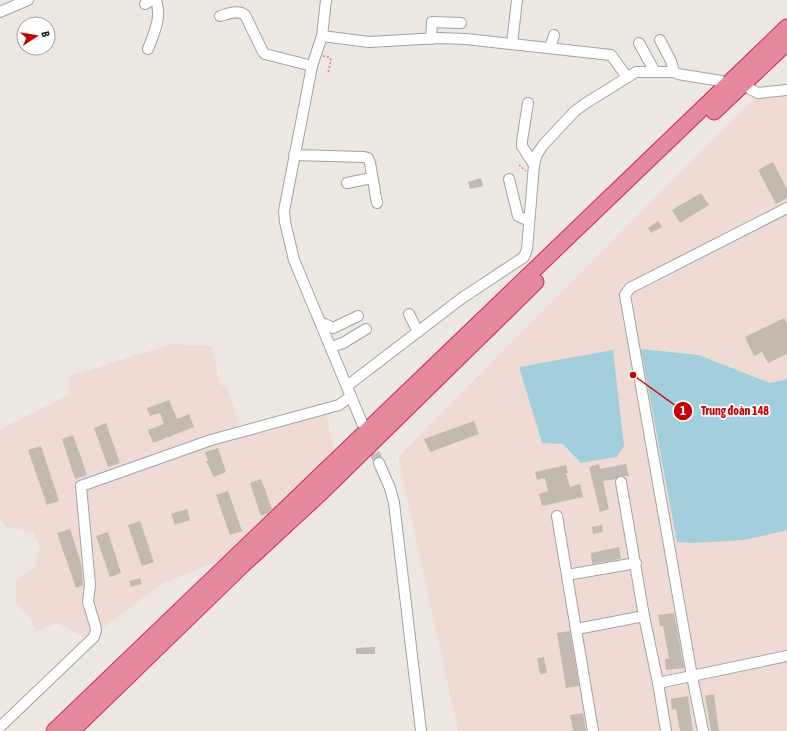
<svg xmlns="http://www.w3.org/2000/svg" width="787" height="731" font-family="'Asap Condensed',sans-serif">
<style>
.military{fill:#efdbd4}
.water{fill:#a2cfdb}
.building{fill:#c2b9b1}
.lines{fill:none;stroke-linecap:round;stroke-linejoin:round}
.minor-tunnel{stroke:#c3c0ba;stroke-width:10;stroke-dasharray:10 5;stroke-linecap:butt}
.minor-casing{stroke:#a3a3a3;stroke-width:12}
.highway-casing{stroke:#d42664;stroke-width:17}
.path{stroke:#f87568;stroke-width:1.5;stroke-dasharray:2 2;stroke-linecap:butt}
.minor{stroke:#fff;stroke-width:10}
.highway{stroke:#e5899c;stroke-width:15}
.leader{fill:none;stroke:#c50306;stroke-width:1.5}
.callout-dot{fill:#c50306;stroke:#fff;stroke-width:1.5}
.mark-label{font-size:12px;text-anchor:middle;font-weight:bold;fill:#fff}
.callout-label{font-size:12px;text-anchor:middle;font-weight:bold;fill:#c50306;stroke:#fff;stroke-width:3.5;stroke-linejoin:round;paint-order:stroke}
</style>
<rect width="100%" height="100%" fill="#ede9e2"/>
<g class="military">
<path d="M787,91v640h-329l-60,-274 361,-364z"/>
<path d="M172,344l40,2 8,38 8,4 13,43 85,-21 9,47 -113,102 -60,25 -75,56 -29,-17 -22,8 -6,-13 -14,-14v-23l19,-14 5,-21 -7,-13 -28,-7 -5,-8v-89l70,-35 -1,-18z"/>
</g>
<g class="water">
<path d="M641,349l58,6 71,28 17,-4v151l-42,10 -52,3 -16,-1z"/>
<path d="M613,350l11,96 -7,11 -36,6 -18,-19 -21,-1 -23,-76z"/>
</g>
<g class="building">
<path d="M773,162l14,27v9l-11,6 -18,-34z"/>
<path d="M481,178l2,8 -13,3 -2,-7z"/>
<path d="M701,193l8,12 -29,18 -8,-13z"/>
<path d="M658,221l4,6 -11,6 -3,-5z"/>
<path d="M784,318l3,6v30l-19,9 -6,-11 -8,4 -9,-19z"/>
<path d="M169,400l8,19 12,-5 5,13 -41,16 -5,-13 16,-6 -4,-11 -10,3 -3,-8z"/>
<path d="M474,421l5,13 -49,18 -6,-13z"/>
<path d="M106,423l14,40 -12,4 -14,-39z"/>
<path d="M73,435l14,40 -12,4 -13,-40z"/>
<path d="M41,446l18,55 -12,4 -19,-55z"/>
<path d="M218,448l8,24 -12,5 -8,-16h2l-3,-9z"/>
<path d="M599,464l1,5 26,-5 3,12h-9l-4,3 -13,2 6,28 -9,3 -11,-45z"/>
<path d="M566,465l2,8h-2l4,14 10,-3 3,13 -41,9 -3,-12 9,-3 -3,-13 -8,2 -2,-8z"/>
<path d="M261,479l11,30 -4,4 -7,3 -11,-33z"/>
<path d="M228,491l14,40 -12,4 -14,-40z"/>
<path d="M187,509l3,11 -15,5 -4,-11z"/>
<path d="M140,521l14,41 -12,4 -14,-41z"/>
<path d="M602,525l1,7 -10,2 -1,-7z"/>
<path d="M70,529l11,34 2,22 -7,3 -19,-55z"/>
<path d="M108,532l13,41 -11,4 -14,-41z"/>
<path d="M619,547l2,12 -29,5 -1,-11z"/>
<path d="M140,578l2,6 -11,3 -2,-6z"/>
<path d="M674,613l10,55 -18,2 -1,-11h4l-6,-33h-3l-2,-11z"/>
<path d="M570,631l9,55 -13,2 -9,-55z"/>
<path d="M375,647v7h-19v-6z"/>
<path d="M544,657l3,16 -7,1 -3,-16z"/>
<path d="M714,694l3,24 2,13h-8l-3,-19 -3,-16z"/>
<path d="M688,696l5,35h-13l-4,-22 -4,1 -1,-11z"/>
<path d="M583,713l3,18h-13l-3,-16z"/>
</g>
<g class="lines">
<path class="minor-tunnel" d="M369,439l10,24"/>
<defs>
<g id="minor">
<path d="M326,0l-4,36 -10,30 -28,145 1,11 9,38 68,163"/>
<path d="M145,4l7,-4"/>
<path d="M0,12l28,-12"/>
<path d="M220,16c8,-2 18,-7 25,-1l18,37 2,2 47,12"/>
<path d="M322,36l47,6 70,-4 27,1 145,16 16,22"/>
<path d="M431,39l1,-17 29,1"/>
<path d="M660,40l11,21 3,11"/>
<path d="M639,43l16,29"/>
<path d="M512,44l5,-44"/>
<path d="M550,48l4,-13"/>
<path d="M148,49c6,-16 14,-31 8,-49"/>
<path d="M750,89l8,4 29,-3"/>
<path d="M528,103l-6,38v5l12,19"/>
<path d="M294,155l70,2 4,1 2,5 7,40"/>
<path d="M509,179l9,37 11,5"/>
<path d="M347,183l25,-5"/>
<path d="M409,314l9,18"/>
<path d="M321,323l4,1 8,4 25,-12"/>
<path d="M331,347l12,-4 23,-14"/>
<path d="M347,386l115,-88 62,-41 3,-8 7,-84 3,-11 7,-10 31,-33 11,-8 50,-31h38l4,2 43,7"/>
<path d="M379,463l11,25 4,15 27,228"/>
<path d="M621,482l23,134 14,67 8,48"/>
<path d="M557,516l36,215"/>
<path d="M567,575l69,-12"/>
<path d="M577,629l67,-13"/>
<path d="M658,683l129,-27"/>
<path d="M0,727l94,-90 2,-7 -1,-5 -7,-23 2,-17 -9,-99 130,-46 128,-35 12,-9"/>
<path d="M703,731l-11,-55 -67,-381 5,-7 157,-80"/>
</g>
<g id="highway">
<path d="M714,112l73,-69"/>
<path d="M54,731l733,-704"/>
<path d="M72,731l171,-166 79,-73 214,-210"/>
</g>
</defs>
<use href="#minor" class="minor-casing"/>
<use href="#highway" class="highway-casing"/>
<g class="path">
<path d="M323,56l6,1 2,3 -3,13"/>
<path d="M519,165l7,6"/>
</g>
<use href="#minor" class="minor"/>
<use href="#highway" class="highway"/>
</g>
<path class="leader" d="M633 375L683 411"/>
<g class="callout-dot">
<circle cx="633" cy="375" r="4"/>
<circle cx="683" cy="411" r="10"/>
</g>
<g class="mark-label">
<text x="683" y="415">1</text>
</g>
<g class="callout-label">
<text x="735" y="415">Trung đoàn 148</text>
</g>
<g transform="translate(36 36) rotate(78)"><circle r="19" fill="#ffffff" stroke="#a4a4a4"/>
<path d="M0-3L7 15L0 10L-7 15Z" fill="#c50306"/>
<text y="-6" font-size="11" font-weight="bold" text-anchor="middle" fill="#1c1c1c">B</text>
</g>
</svg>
